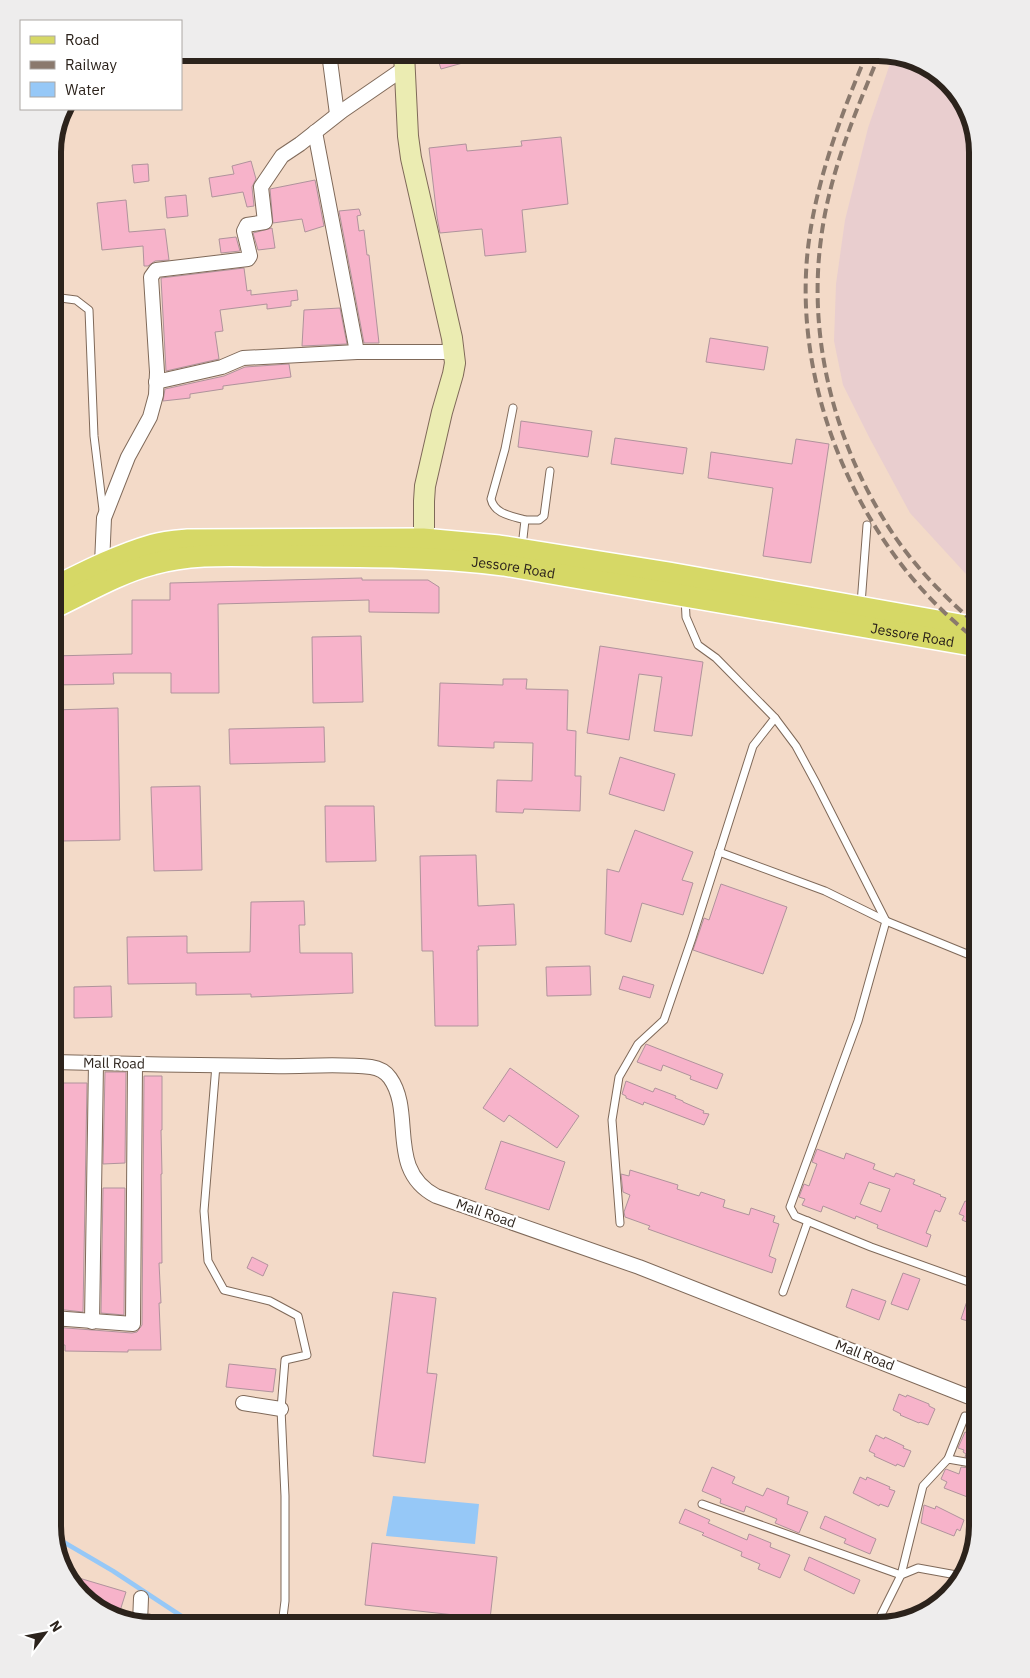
<svg xmlns="http://www.w3.org/2000/svg" width="1030" height="1678" font-family="'IBM Plex Sans',sans-serif">
<style>
.industrial{fill:#e9cecf}
.water{fill:#96c8f7}
.lines{fill:none;stroke-linecap:round;stroke-linejoin:round}
.stream{stroke:#96c8f7;stroke-width:4.5}
.building{fill:#f7b3ca;stroke:#b0939c;fill-rule:evenodd}
.lane-casing{stroke:#7f6959;stroke-width:9}
.street-casing{stroke:#7f6959;stroke-width:16}
.secondary-casing{stroke:#7f6959;stroke-width:22}
.primary-casing{stroke:#fff;stroke-width:24}
.lane{stroke:#fff;stroke-width:7}
.street{stroke:#fff;stroke-width:14}
.secondary{stroke:#ebecb2;stroke-width:20}
.primary{stroke:#d6d866;stroke-width:21}
.rail{stroke:#8a796d;stroke-width:4;stroke-dasharray:10 5;stroke-linecap:butt}
.labels{text-anchor:middle;dominant-baseline:central;stroke-width:4.5;stroke-linejoin:round;paint-order:stroke}
.street-label{font-size:14px;fill:#2c231c;stroke:#fff}
.rim{fill:none;stroke:#2c231c;stroke-width:6}
</style>
<rect width="100%" height="100%" fill="#f3dac8"/>
<path class="industrial" d="M893,55l41,14 33,39 10,44v434l-67,-73 -41,-76 -26,-52 -9,-44 2,-57 9,-64 23,-92z"/>
<path class="water" d="M393,1496l86,8 -4,40 -89,-8z"/>
<g class="lines">
<path class="stream" d="M55,1537l58,34 82,54"/>
</g>
<g class="building">
<path d="M436,53h52v3l-47,13z"/>
<path d="M561,137l7,67 -46,6 4,42 -41,4 -3,-27 -42,4 -3,-16 -8,-69 37,-4 1,7 55,-5 -1,-5z"/>
<path d="M251,161l5,18 -4,8 2,19 -7,1 -4,-15 -31,5 -3,-19 25,-4 -2,-8z"/>
<path d="M148,164l1,17 -15,2 -2,-18z"/>
<path d="M315,180l9,46 -19,6 -3,-13 -29,4 -3,-34z"/>
<path d="M186,195l2,21 -21,2 -2,-21z"/>
<path d="M126,200l3,32 36,-3 4,31 -14,1 -7,5h-4l-1,-20 -41,4 -5,-47z"/>
<path d="M359,209l2,6 -4,1 2,15 5,-1 3,25h2l10,88h-15l-25,-132z"/>
<path d="M272,228l3,20 -17,2 -5,-17z"/>
<path d="M236,237l4,14 -19,2 -2,-14z"/>
<path d="M244,268l3,23 4,-1v5l46,-5 1,10 -7,1v5l-24,3v-5l-47,6 3,21 -8,1 4,27 -53,12 -5,-93z"/>
<path d="M340,308l7,36 -45,2 2,-36z"/>
<path d="M710,338l58,9 -4,23 -58,-8z"/>
<path d="M289,364l2,13 -68,9v3l-33,5v4l-27,3 2,-12 59,-13 21,-9z"/>
<path d="M521,421l71,10 -4,26 -70,-10z"/>
<path d="M615,438l72,10 -4,26 -72,-10z"/>
<path d="M796,439l33,5 -18,119 -48,-7 10,-68 -65,-10 3,-26 81,12z"/>
<path d="M362,578v2h66l11,7v26l-70,-1v-12l-151,4 1,89h-48v-20h-58l1,11 -61,1v-29l79,-2v-54h38v-17z"/>
<path d="M361,636l2,66 -50,1 -1,-66z"/>
<path d="M600,646l103,16 -11,74 -38,-5 8,-54 -23,-3 -10,66 -42,-7z"/>
<path d="M503,679h24l-1,10 42,1 -1,40 9,1 -1,45h6l-1,35 -56,-2 -1,4 -27,-1 1,-32 35,1 1,-38 -39,-1v6l-56,-2 2,-63 63,2z"/>
<path d="M118,708l2,132 -59,1 -2,-87h-5l-1,-44z"/>
<path d="M324,727l1,35 -95,2 -1,-35z"/>
<path d="M620,757l55,17 -11,37 -55,-17z"/>
<path d="M200,786l2,84 -48,1 -3,-84z"/>
<path d="M325,806h49l2,55 -50,1z"/>
<path d="M635,830l58,22 -11,28 11,3 -10,32 -41,-12 -11,39 -26,-8 2,-65 12,3z"/>
<path d="M476,855l2,51 36,-2 2,41 -38,1 1,4h-2l1,76h-43l-2,-75h-11l-2,-95z"/>
<path d="M721,884l66,23 -24,67 -70,-24 11,-32 5,2z"/>
<path d="M304,901l1,24h-6l1,28h52l1,40 -102,4v-3l-55,1v-12l-68,1 -1,-47 60,-1v17l63,-1 1,-50z"/>
<path d="M590,966l1,29 -44,1 -1,-29z"/>
<path d="M623,976l31,9 -4,13 -31,-9z"/>
<path d="M111,986l1,31 -38,1v-31z"/>
<path d="M646,1044l77,30 -6,15 -27,-10 1,-3 -28,-11 -2,6 -24,-9z"/>
<path d="M510,1068l69,48 -22,32 -48,-33 -5,7 -21,-14z"/>
<path d="M105,1072h21l-1,91 -22,1z"/>
<path d="M144,1076h18v54h-1l1,44h-1l1,89h-3l2,40h-2l2,47h-33v2l-63,-1v-6h-12v-18l79,6 5,-1 5,-7z"/>
<path d="M626,1081l27,11 2,-4 21,8 -1,2 8,3v1l21,9 -1,2 6,1 -5,11 -60,-23 -1,3 -17,-7v-2l-4,-2z"/>
<path d="M53,1083h34l-4,229 -27,-3 -1,-17h-2z"/>
<path d="M501,1141l64,21 -16,48 -64,-21z"/>
<path d="M817,1149l27,10 2,-6 29,11 -2,5 21,8 2,-4 19,7 -2,4 28,11 -1,1 6,2 -6,14 -5,-2 -9,23 5,2 -4,12 -50,-19 1,-3 -22,-9 -1,3 -32,-13 -2,6 -19,-7 3,-6 -6,-2 5,-13 5,2 8,-22 -5,-2zM869,1182l21,7 -9,23 -21,-8z"/>
<path d="M630,1170l48,15 -1,4 22,7 2,-4 24,8 -2,7 26,8 2,-7 24,8 -2,6 6,2 -10,32 7,3 -4,14 -124,-44 2,-3 -25,-9 -1,-5 6,-17 -7,-3 -2,-18 8,2z"/>
<path d="M103,1188h22l-1,127 -23,-2z"/>
<path d="M965,1201l13,5v9l-4,10 -12,-5 2,-4 -5,-2z"/>
<path d="M252,1257l16,8 -5,11 -16,-8z"/>
<path d="M903,1273l17,6 -12,31 -17,-6z"/>
<path d="M852,1289l34,12 -7,19 -33,-13z"/>
<path d="M971,1289l7,1v34l-17,-5z"/>
<path d="M393,1292l43,6 -9,75 10,1 -12,89 -52,-7z"/>
<path d="M229,1364l47,5 -3,23 -47,-5z"/>
<path d="M899,1394l7,3 1,-2 22,9v2l6,3 -7,16 -8,-3 -1,1 -19,-8 1,-1 -8,-4z"/>
<path d="M976,1426l2,1v32l-13,-2 1,-3 -3,-2 1,-2 -6,-2 7,-16 8,3z"/>
<path d="M876,1435l8,4 1,-2 19,9 -1,2 8,3 -7,16 -7,-3 -1,2 -22,-10 1,-2 -6,-3z"/>
<path d="M712,1467l23,10 -3,6 31,13 4,-8 22,9 -2,7 21,8 -9,21 -24,-10 2,-4 -31,-13 -2,6 -24,-9 1,-4 -19,-8z"/>
<path d="M961,1467l17,2v32l-34,-13 3,-6 -6,-3 4,-9 1,-1 13,5z"/>
<path d="M860,1477l6,3 1,-3 23,10 -1,2 6,2 -7,16 -8,-3 -1,2 -26,-13z"/>
<path d="M924,1505l11,4 1,-3 28,14 -4,11 -3,-2 -3,7 -33,-13z"/>
<path d="M685,1509l25,11 -2,3 39,17 2,-6 22,9 -1,4 20,8 -10,23 -22,-9 2,-5 -19,-8 1,-4 -40,-17 2,-2 -25,-10z"/>
<path d="M825,1516l51,23 -6,15 -26,-11 2,-4 -26,-11z"/>
<path d="M372,1543l125,14 -7,62 -125,-14z"/>
<path d="M809,1557l51,23 -6,14 -50,-24z"/>
<path d="M79,1578l47,14 -7,22 -24,-7 -18,-21z"/>
<path d="M149,1614l29,9v2h-30z"/>
</g>
<g class="lines">
<defs>
<g id="lane">
<path d="M53,297l23,3 13,10 5,126 9,74"/>
<path d="M513,408l-8,41 -14,50c3,15 21,17 34,21l-3,27"/>
<path d="M525,520h14l5,-4 6,-45"/>
<path d="M861,604l6,-79"/>
<path d="M775,718l21,28 20,37 70,138 -28,100 -68,186 5,9 76,31 106,38"/>
<path d="M719,852l106,39 61,30 91,37"/>
<path d="M216,1065l-12,146 4,50 16,29 46,11 28,15 9,39 -22,5 -4,49 4,87v105l-3,24"/>
<path d="M620,1223l-8,-103 7,-43 19,-33 26,-24 28,-82 61,-192 22,-28 -59,-60 -18,-13 -12,-28 -1,-20"/>
<path d="M783,1292l25,-71"/>
<path d="M948,1459l17,-43"/>
<path d="M702,1504l199,71 22,-89 25,-27 29,5"/>
<path d="M876,1625l25,-50 17,-7 44,8"/>
</g>
<g id="street">
<path d="M329,53l8,61"/>
<path d="M315,132l42,220"/>
<path d="M156,382l66,-15 21,-9 114,-6h97"/>
<path d="M102,564l2,-46 24,-61 22,-40 6,-22 1,-23 -6,-95 5,-7 92,-11 2,-3 -6,-25 3,-6 18,-3 -4,-35 21,-31 18,-12 42,-33 64,-44"/>
<path d="M53,1062c72,2 143,3 215,4 34,1 69,-3 103,1 7,1 14,4 19,11 25,35 -4,92 46,118l203,71 338,133"/>
<path d="M53,1318l80,6 2,-260"/>
<path d="M92,1322l4,-259"/>
<path d="M243,1403l38,6"/>
<path d="M140,1623l1,-25"/>
</g>
<path id="secondary" d="M404,53l4,83 3,22 41,180 3,25 -2,11 -11,38 -17,74 -1,15v54"/>
<g id="primary">
<path d="M53,588c32,-16 65,-33 100,-43 11,-3 24,-4 35,-5l235,-1 76,7 170,27 308,55"/>
<path id="s1" d="M53,608c32,-15 65,-35 100,-44 41,-12 86,-8 128,-8 76,0 147,0 223,9l473,81"/>
</g>
</defs>
<use href="#lane" class="lane-casing"/>
<use href="#street" class="street-casing"/>
<use href="#secondary" class="secondary-casing"/>
<use href="#primary" class="primary-casing"/>
<use href="#lane" class="lane"/>
<use href="#street" class="street"/>
<use href="#secondary" class="secondary"/>
<use href="#primary" class="primary"/>
<g class="rail">
<path d="M867,53c-25,60 -49,122 -58,187 -20,146 51,312 168,400"/>
<path d="M880,53c-25,60 -51,121 -59,186 -13,96 12,197 62,279 24,41 58,76 94,107"/>
</g>
</g>
<g class="labels">
<g class="street-label">
<text stroke="none"><textPath href="#s1" startOffset="471">Jessore Road</textPath></text>
<text stroke="none"><textPath href="#s1" startOffset="876">Jessore Road</textPath></text>
<text transform="translate(114 1063) rotate(1)">Mall Road</text>
<text transform="translate(486 1213) rotate(19)">Mall Road</text>
<text transform="translate(865 1355) rotate(21)">Mall Road</text>
</g>
</g>
<path d="M0 0H1030V1678H0ZM152 61H878A91 91 0 0 1 969 152V1526A91 91 0 0 1 878 1617H152A91 91 0 0 1 61 1526V152A91 91 0 0 1 152 61Z" fill="#eeeded" fill-rule="evenodd"/>
<path class="rim" d="M152 61H878A91 91 0 0 1 969 152V1526A91 91 0 0 1 878 1617H152A91 91 0 0 1 61 1526V152A91 91 0 0 1 152 61Z"/>
<rect x="20" y="20" width="162" height="90" fill="#ffffff" stroke="#aba7a4"/>
<rect x="30" y="36" width="25" height="8" fill="#d6d866" stroke="#aba7a4"/>
<text x="65" y="45" font-size="15" fill="#2c231c">Road</text>
<rect x="30" y="61" width="25" height="8" fill="#8a796d" stroke="#aba7a4"/>
<text x="65" y="70" font-size="15" fill="#2c231c">Railway</text>
<rect x="30" y="82" width="25" height="15" fill="#96c8f7" stroke="#aba7a4"/>
<text x="65" y="95" font-size="15" fill="#2c231c">Water</text>
<g transform="translate(45 1633) rotate(58)" stroke="#ffffff" stroke-width="4" paint-order="stroke">
<path d="M0-4L9 19L0 12L-9 19Z" fill="#2c231c"/>
<text y="-8" font-size="14" font-weight="bold" text-anchor="middle" fill="#2c231c">N</text>
</g>
</svg>
